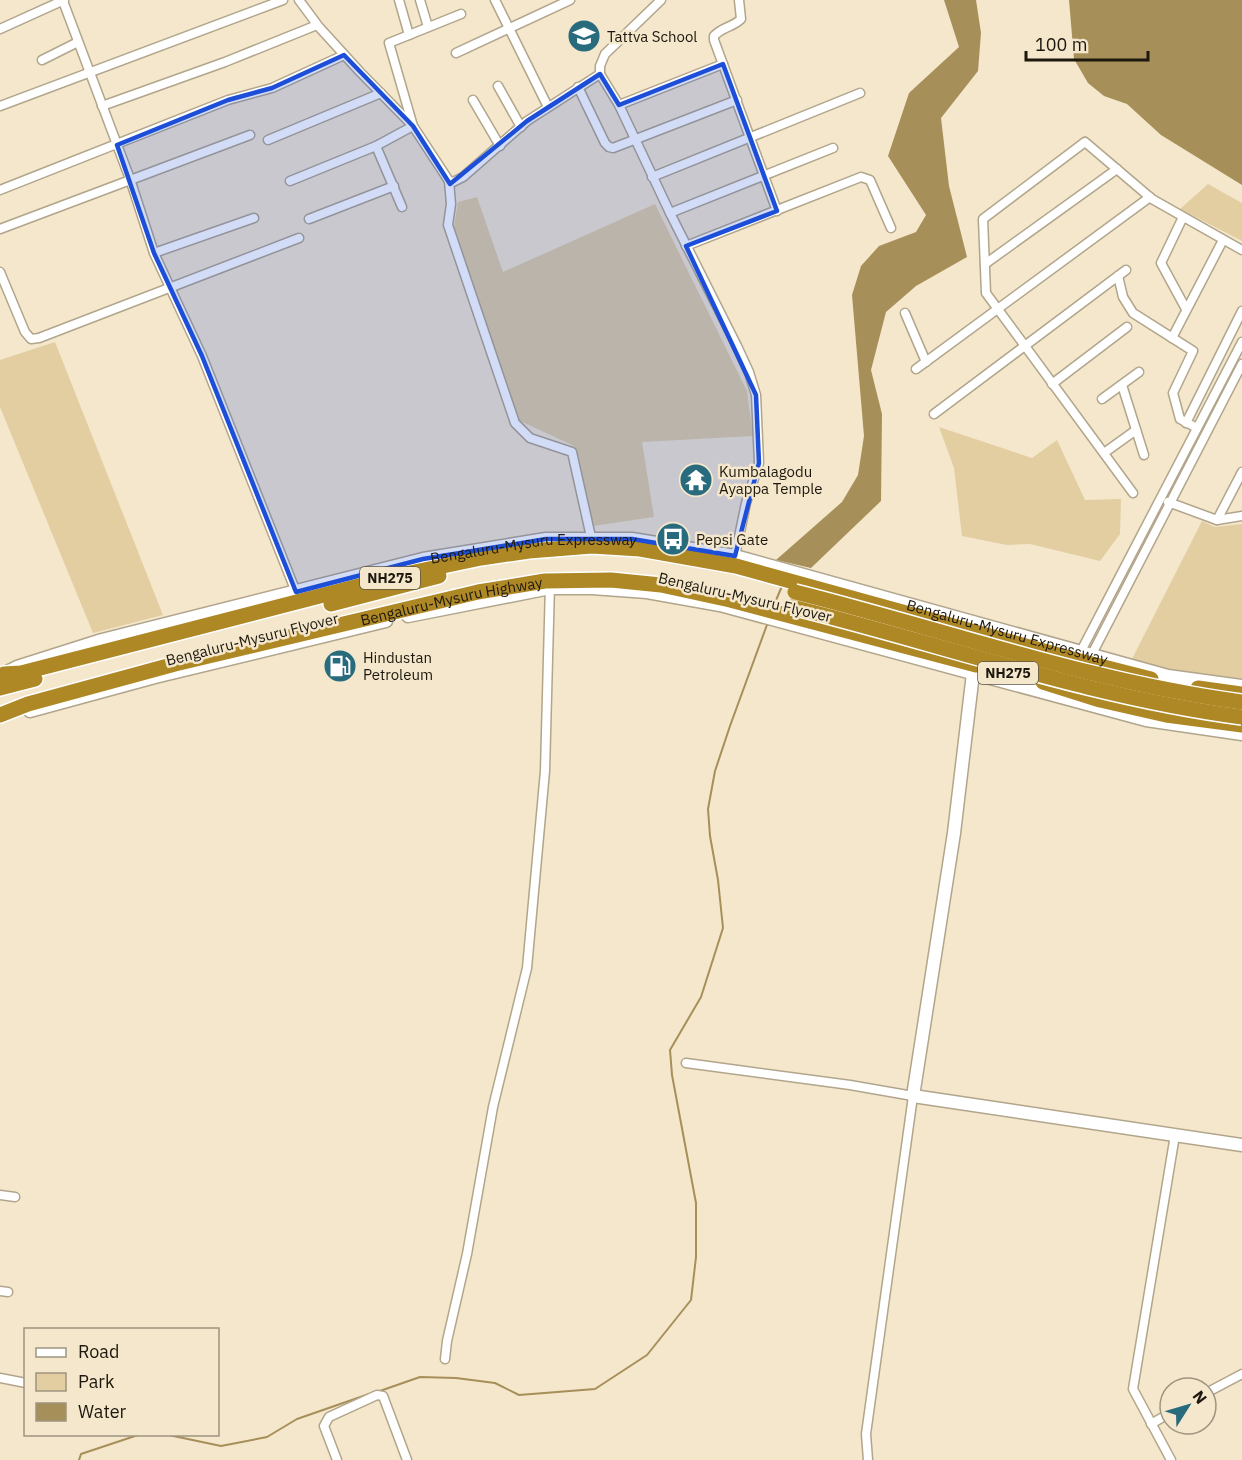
<svg xmlns="http://www.w3.org/2000/svg" width="1242" height="1460" font-family="'IBM Plex Sans',sans-serif">
<style>
.green{fill:#e3cea1}
.water{fill:#a78f59}
.lines{fill:none;stroke-linecap:round;stroke-linejoin:round}
.stream{stroke:#a78f59;stroke-width:2}
.street-casing{stroke:#b1a58b;stroke-width:11}
.secondary-casing{stroke:#b1a58b;stroke-width:15}
.highway-casing{stroke:#fff;stroke-width:18}
.street{stroke:#fff;stroke-width:8}
.secondary{stroke:#fff;stroke-width:12}
.highway{stroke:#af8826;stroke-width:15}
.highway-bridge-casing{stroke:#fff;stroke-width:18;stroke-linecap:butt}
.highway-bridge{stroke:#af8826;stroke-width:15}
.marked{fill:#1d4ed8;fill-opacity:0.2;stroke:#1d4ed8;stroke-width:4.5;stroke-linejoin:round}
.labels{text-anchor:middle;dominant-baseline:central;stroke-width:5;stroke-linejoin:round;paint-order:stroke}
.shield{fill:#f4e7cc;stroke:#5d5647;stroke-width:1.5}
.shield-label{font-size:14px;font-weight:bold;fill:#1c180e}
.poi-label{font-size:15px;fill:#1c180e;stroke:#f4e7cc;text-anchor:start}
.street-label{font-size:15px;fill:#1c180e;stroke:#f4e7cc}
</style>
<rect width="100%" height="100%" fill="#f4e7cc"/>
<g class="green">
<path d="M1208,184l34,19v38l-62,-32z"/>
<path d="M477,197l26,75 152,-68 92,187 6,45 -111,6 12,75 -61,9 -19,-80 -56,-26 -64,-193 4,-25z"/>
<path d="M55,342l108,273 -70,18 -93,-226v-47z"/>
<path d="M939,427l93,31 25,-18 28,60 36,-1 -1,35 -20,27 -70,-17 -23,1 -45,-9 -8,-68z"/>
<path d="M1202,521l13,6 27,-3v156l-70,-8 -40,-13z"/>
</g>
<g class="water">
<path d="M944,0h32l5,33 -3,38 -37,47 8,68 18,71 -51,29 -30,26 -15,58 11,44 -1,87 -70,67 -35,-8 66,-58 16,-27 6,-39 -12,-141 9,-29 18,-20 37,-14 10,-17 -38,-59 21,-63 50,-46z"/>
<path d="M1069,0h173v185l-81,-50 -34,-31 -23,-8 -16,-13 -14,-24z"/>
</g>
<g class="lines">
<g class="stream">
<path d="M774,605l8,-19"/>
<path d="M377,1392l43,-15 36,1 39,5 24,12 76,-6 52,-34 44,-55 5,-43v-54l-24,-128 -2,-25 31,-53 22,-69 -5,-48 -8,-44 -2,-27 7,-38 15,-45 38,-104"/>
<path d="M164,1434l57,12 46,-9 30,-18 72,-25"/>
<path d="M79,1460l2,-6 60,-20"/>
</g>
<defs>
<g id="street">
<path d="M299,0l20,27 41,45 53,54 36,55 4,1 10,-5 64,-56 73,-47"/>
<path d="M399,0l10,35"/>
<path d="M420,0l8,27"/>
<path d="M495,0l53,107"/>
<path d="M661,0l-56,54 -5,12v8l19,31 51,108 67,133 12,26 7,23 3,68 -13,40 -11,53"/>
<path d="M739,0l2,19c-8,8 -19,8 -27,17v4l63,171"/>
<path d="M63,1l67,178 24,74 48,103 94,236"/>
<path d="M0,29l64,-29"/>
<path d="M456,53l114,-53"/>
<path d="M42,60l36,-18"/>
<path d="M498,86l23,41"/>
<path d="M578,87l27,56 4,4 4,1 124,-48"/>
<path d="M473,100l27,46"/>
<path d="M619,105l104,-41"/>
<path d="M0,106l283,-106"/>
<path d="M102,106l123,-44 92,-37"/>
<path d="M268,140l113,-47"/>
<path d="M376,146l26,61"/>
<path d="M652,177l208,-84"/>
<path d="M290,181l86,-35 37,-20 -24,-83 72,-29"/>
<path d="M449,181l2,23 -3,21 67,198 15,15 42,14 19,85"/>
<path d="M0,190l228,-90 44,-12 72,-33"/>
<path d="M670,213l163,-65"/>
<path d="M1183,217l-22,46 25,46"/>
<path d="M309,219l85,-33"/>
<path d="M0,229l250,-94"/>
<path d="M686,246l175,-69 9,3 21,48"/>
<path d="M154,253l100,-35"/>
<path d="M985,264l132,-95"/>
<path d="M0,272l25,60 6,7 8,-1 260,-100"/>
<path d="M1118,276l5,21 10,16 60,38 -20,42 7,26 17,9"/>
<path d="M905,313l21,49"/>
<path d="M1172,338l51,-98"/>
<path d="M916,369l234,-172"/>
<path d="M1052,384l75,-57"/>
<path d="M1122,385l22,70"/>
<path d="M1102,399l37,-27"/>
<path d="M934,414l192,-144"/>
<path d="M1186,423l56,-112"/>
<path d="M1104,453l32,-23"/>
<path d="M1133,493l-147,-200 -3,-74 102,-77 67,57 90,51"/>
<path d="M1168,502l49,18 25,-4"/>
<path d="M1217,520l25,-48"/>
<path d="M1080,653l162,-311"/>
<path d="M1091,656l151,-292"/>
<path d="M686,1063l164,22 63,11 -47,338 2,26"/>
<path d="M0,1195l15,2"/>
<path d="M0,1291l8,1"/>
<path d="M445,1359l2,-18 20,-87 26,-147 34,-139 18,-197 5,-187"/>
<path d="M0,1378l26,5"/>
<path d="M1206,1393l36,-19"/>
<path d="M1151,1424l19,-11"/>
<path d="M337,1460l-13,-34 5,-9 48,-22 6,1 24,64"/>
<path d="M1171,1460l-38,-71 42,-254"/>
</g>
<g id="secondary">
<path d="M408,616l142,-28h42l55,4 73,13 426,115 96,14"/>
<path d="M974,665l-20,168 -41,263 329,49"/>
<path id="s1" d="M7,672l10,-5 85,-27 321,-81 123,-20h86l103,17 433,120 74,10"/>
<path d="M30,711l125,-34 231,-56"/>
</g>
<g id="highway">
<path d="M331,604l108,-28"/>
<path d="M4,674l17,-1 384,-99 76,-16 48,-7 63,-5 48,3 96,17 344,95 71,18"/>
<path d="M1043,682l57,18 66,15 76,10"/>
<path d="M0,688l35,-9"/>
<path d="M1198,688l44,6"/>
<path id="s2" d="M0,715l28,-11 147,-40 303,-72 67,-11 66,-1 50,5 69,15 246,65"/>
</g>
</defs>
<use href="#street" class="street-casing"/>
<use href="#secondary" class="secondary-casing"/>
<use href="#highway" class="highway-casing"/>
<use href="#street" class="street"/>
<use href="#secondary" class="secondary"/>
<use href="#highway" class="highway"/>
<defs>
<g id="highway-bridge">
<path d="M795,592c148,37 295,90 447,110"/>
<path d="M792,607c150,37 297,90 450,110"/>
</g>
</defs>
<use href="#highway-bridge" class="highway-bridge-casing"/>
<use href="#highway-bridge" class="highway-bridge"/>
</g>
<path class="marked" d="M344,55l69,71 37,58 77,-63 73,-47 19,31 104,-41 54,147 -91,35 70,149 3,68 -24,93 -103,-17h-86l-123,20 -127,33 -94,-236 -48,-103 -37,-108 111,-45 44,-12z"/>
<defs>
<symbol id="school-disc" viewBox="-11 -11 22 22"><circle r="9.5" fill="#286b7d" stroke="#f4e7cc"/><path d="M0-5L7-2L0 1L-7-2ZM-4 1L0 2.5L4 1V4Q0 6-4 4Z" fill="#fff"/></symbol>
<symbol id="temple-disc" viewBox="-11 -11 22 22"><circle r="9.5" fill="#286b7d" stroke="#f4e7cc"/><path d="M0-6L5-2H3V0L6.5 2.5H4V6H1.5V3h-3V6H-4V2.5H-6.5L-3 0V-2H-5Z" fill="#fff"/></symbol>
<symbol id="bus-disc" viewBox="-11 -11 22 22"><circle r="9.5" fill="#286b7d" stroke="#f4e7cc"/><path d="M-5-6H5V4H4V6H2V4H-2V6H-4V4H-5ZM-3.5-4V0h7V-4ZM-3.5 1.2v1.5H-2V1.2ZM2 1.2v1.5H3.5V1.2Z" fill="#fff"/></symbol>
<symbol id="fuel-disc" viewBox="-11 -11 22 22"><circle r="9.5" fill="#286b7d" stroke="#f4e7cc"/><path d="M-5.5-6h7V0h2V4h1.3V-2.5L3-4.5l.8-.8L6-3V5H2.5V1h-1V6h-7ZM-4.2-4.7v3.2H.2V-4.7Z" fill="#fff"/></symbol>
</defs>
<g fill-rule="evenodd">
<use href="#school-disc" x="565" y="17" width="38" height="38"/>
<use href="#temple-disc" x="677" y="461" width="38" height="38"/>
<use href="#bus-disc" x="654" y="520" width="38" height="38"/>
<use href="#fuel-disc" x="321" y="647" width="38" height="38"/>
</g>
<g class="labels">
<g class="shield">
<rect x="360" y="567" width="60" height="22" rx="4.5"/>
<rect x="978" y="662" width="60" height="22" rx="4.5"/>
</g>
<g class="shield-label">
<text x="390" y="578">NH275</text>
<text x="1008" y="673">NH275</text>
</g>
<g class="poi-label">
<text x="607" y="36">Tattva School</text>
<text x="719" y="471">Kumbalagodu<tspan x="719" dy="17">Ayappa Temple</tspan></text>
<text x="696" y="539">Pepsi Gate</text>
<text x="363" y="657">Hindustan<tspan x="363" dy="17">Petroleum</tspan></text>
</g>
<g class="street-label">
<text stroke="none"><textPath href="#s1" startOffset="543">Bengaluru-Mysuru Expressway</textPath></text>
<text transform="translate(745 597) rotate(13)">Bengaluru-Mysuru Flyover</text>
<text stroke="none"><textPath href="#s2" startOffset="466">Bengaluru-Mysuru Highway</textPath></text>
<text stroke="none"><textPath href="#s1" startOffset="1029">Bengaluru-Mysuru Expressway</textPath></text>
<text transform="translate(252 639) rotate(-14)">Bengaluru-Mysuru Flyover</text>
</g>
</g>
<rect x="24" y="1328" width="195" height="108" fill="#f4e7cc" stroke="#9e9480" stroke-width="1.5"/>
<rect x="36" y="1348" width="30" height="9" fill="#ffffff" stroke="#9e9480" stroke-width="1.5"/>
<text x="78" y="1358" font-size="18" fill="#1c180e">Road</text>
<rect x="36" y="1373" width="30" height="18" fill="#e3cea1" stroke="#9e9480" stroke-width="1.5"/>
<text x="78" y="1388" font-size="18" fill="#1c180e">Park</text>
<rect x="36" y="1403" width="30" height="18" fill="#a78f59" stroke="#9e9480" stroke-width="1.5"/>
<text x="78" y="1418" font-size="18" fill="#1c180e">Water</text>
<g transform="translate(1188 1406) rotate(53)"><circle r="28" fill="#f4e7cc" stroke="#9e9480" stroke-width="1.5"/>
<path d="M0-4.5L10 22L0 15L-10 22Z" fill="#286b7d"/>
<text y="-9" font-size="16" font-weight="bold" text-anchor="middle" fill="#1c180e">N</text>
</g>
<path d="M1026 51v9h122v-9" fill="none" stroke="#1c180e" stroke-width="3"/>
<text x="1035" y="51" font-size="18" fill="#1c180e" stroke="#f4e7cc" stroke-width="4.5" paint-order="stroke">100 m</text>
</svg>
